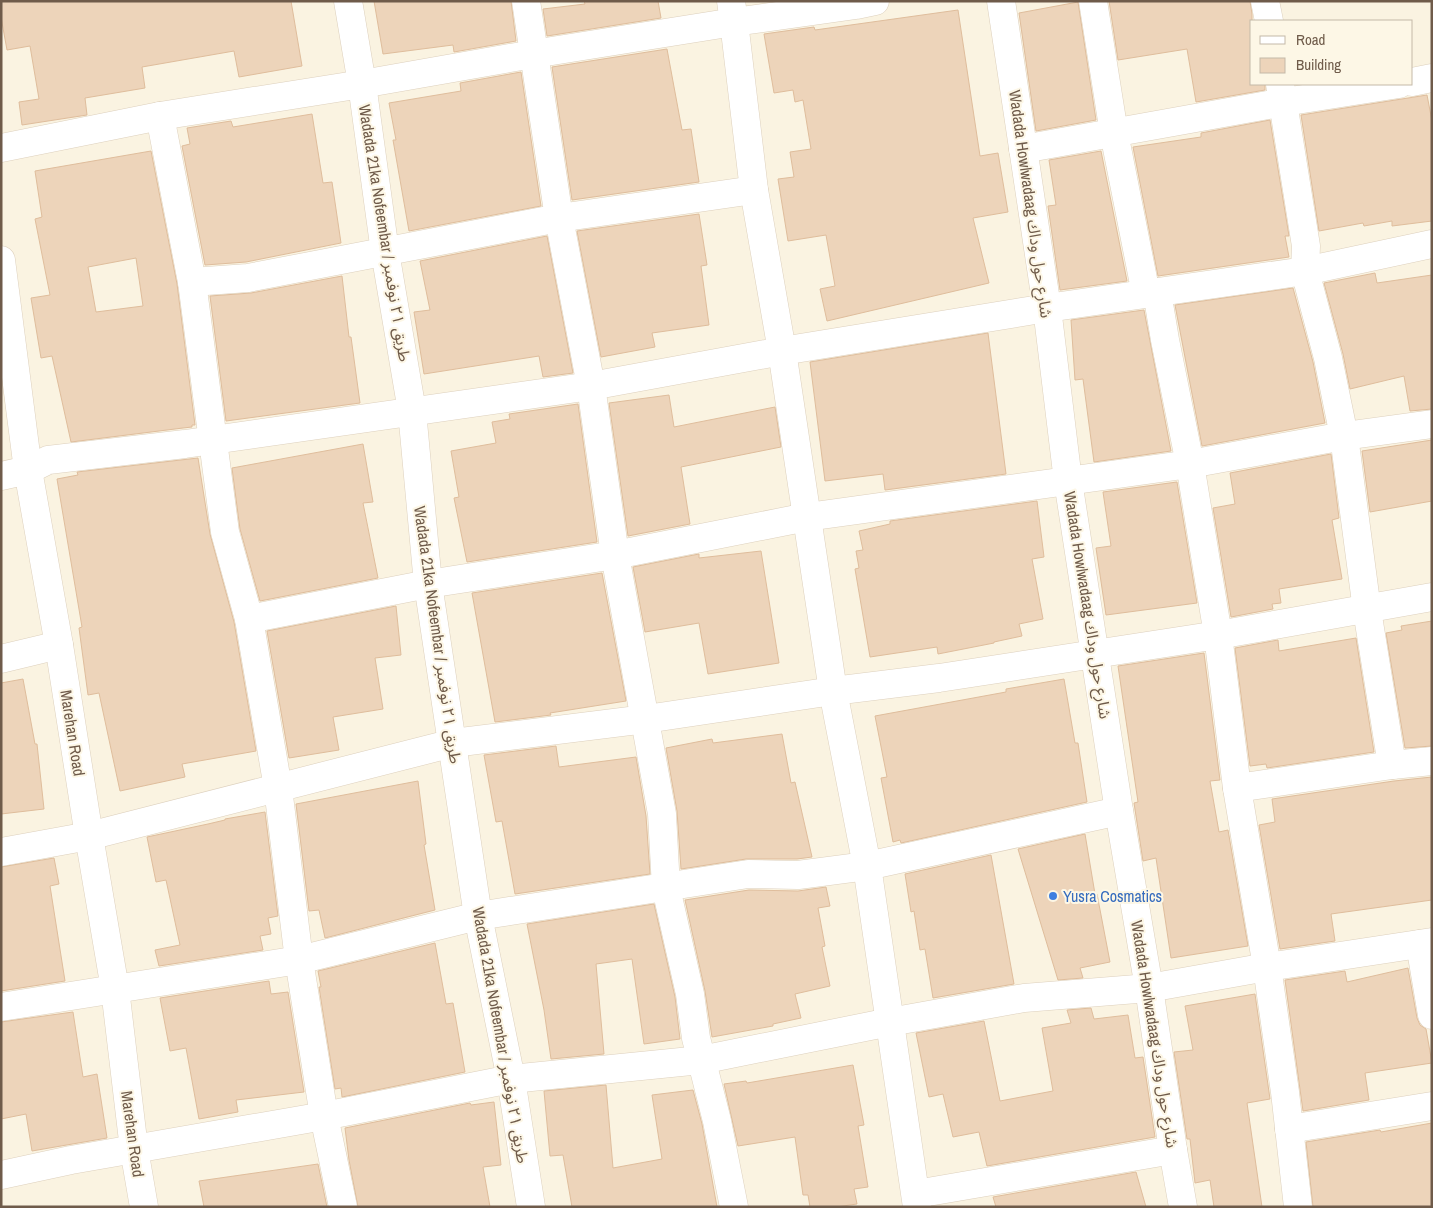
<svg xmlns="http://www.w3.org/2000/svg" width="1433" height="1208" font-family="'Archivo Narrow','Noto Sans Arabic',sans-serif">
<style>
.building{fill:#edd4ba;stroke:#dfbd9c;fill-rule:evenodd}
.lines{fill:none;stroke-linecap:round;stroke-linejoin:round}
.minor-casing{stroke:#ddd0bd;stroke-width:29}
.tertiary-casing{stroke:#ddd0bd;stroke-width:29}
.minor{stroke:#fff;stroke-width:28}
.tertiary{stroke:#fff;stroke-width:28}
.shop-dot{fill:#3f7fe0;stroke:#fdf7e6;stroke-width:2}
.labels{text-anchor:middle;dominant-baseline:central;stroke-width:4;stroke-linejoin:round;paint-order:stroke}
.street-label{font-size:16px;fill:#6f5b4a;stroke:#fdf7e6}
.shop-label{font-size:16px;fill:#366cbe;stroke:#fdf7e6;text-anchor:start}
</style>
<rect width="100%" height="100%" fill="#faf3e1"/>
<g class="building">
<path d="M1,1h290l11,65 -63,11 -5,-26 -92,16 3,21 -60,10 2,17 -65,10 -3,-23 20,-3 -9,-53 -23,4 -6,-33z"/>
<path d="M374,1h137l5,40 -62,11 -1,-7 -70,9z"/>
<path d="M584,1h74l3,17 -114,18 -4,-27 42,-5z"/>
<path d="M1109,1h141l2,13v70h13v6l-69,12 -9,-53 -69,11z"/>
<path d="M1078,2l18,118 -60,11 -17,-118z"/>
<path d="M958,10l22,146 18,-3 10,59 -35,6 16,65 -162,38 -7,-32 15,-3 -9,-51 -38,6 -10,-62 16,-2 -4,-25 21,-3 -8,-49 -8,2 -2,-12 -19,3 -10,-59 50,-7 1,3z"/>
<path d="M667,49l15,81 9,-1 8,53 -127,18 -20,-133z"/>
<path d="M521,72l20,134 -132,25 -16,-91h3l-7,-37 72,-12 -1,-8z"/>
<path d="M1427,95l5,26v100l-40,5v-5l-28,5 -1,-3 -44,8 -18,-116z"/>
<path d="M312,114l11,69 9,-1 9,61 -95,19 -41,3 -23,-119 8,-2 -3,-16 44,-7 2,6z"/>
<path d="M1270,120l19,116h-4l4,21 -131,19 -25,-129 68,-10v-4z"/>
<path d="M151,151l26,133 18,141h-3v2l-9,1 -112,14 -19,-86 -11,2 -10,-60 19,-3 -15,-76 7,-2 -7,-46zM136,258l7,48 -47,6 -8,-45z"/>
<path d="M1101,151l26,130 -67,9 -12,-84 8,-1 -7,-45z"/>
<path d="M699,214l8,51 -6,1 8,59 -57,8 3,14 -54,10 -24,-126z"/>
<path d="M547,236l26,137 -30,4 -4,-21 -115,18 -10,-62 16,-2 -10,-49z"/>
<path d="M1375,273l2,10 55,-8v134l-22,2 -6,-35 -54,13 -7,-35 -19,-71z"/>
<path d="M342,276l7,61h2l9,66 -134,18 -16,-125 41,-3z"/>
<path d="M1293,288l20,74 12,61 -123,23 -27,-141z"/>
<path d="M1144,310l27,141 -77,11 -11,-83 -8,1 -4,-60z"/>
<path d="M988,333l18,141 -121,16 -2,-16 -58,7 -15,-119z"/>
<path d="M669,395l5,32 101,-20 6,40 -100,20 9,57 -62,12 -19,-133z"/>
<path d="M578,404l19,138 -130,20 -13,-64 5,-1 -8,-46 45,-8 -4,-21 18,-3 -1,-5z"/>
<path d="M1432,440v61l-62,11 -8,-61z"/>
<path d="M363,444l10,58 -10,1 15,75 -118,23 -20,-72 -8,-61z"/>
<path d="M1331,454l8,64 -7,2 10,59 -63,10 2,14 -9,1 1,5 -42,8 -18,-109 22,-4 -5,-31z"/>
<path d="M198,458l12,76 24,88 22,129 -74,13 3,13 -65,14 -21,-98 -11,2 -9,-67 3,-1 -25,-148 21,-4 -1,-3z"/>
<path d="M1177,482l20,121 -91,12 -10,-67 15,-2 -8,-54z"/>
<path d="M1037,501l7,56 -12,2 11,60 -24,5 3,12 -28,6v1l-56,11 -1,-7 -67,10 -15,-88 4,-1 -3,-17 7,-1 -4,-19 31,-7v-3z"/>
<path d="M761,551l18,112 -71,11 -9,-51 -54,9 -12,-65 66,-13v4z"/>
<path d="M602,573l24,128 -76,12 1,2 -56,7 -23,-129z"/>
<path d="M396,606l5,49 -26,3 8,51 -50,8 6,33 -50,8 -22,-127z"/>
<path d="M1432,621v125l-27,2 -19,-115 16,-3 -1,-4z"/>
<path d="M1356,638l18,114 -107,16 -1,-4 -16,2 -15,-118 43,-8 1,11z"/>
<path d="M1204,653l16,127 -10,1 9,51 9,-2 20,116 -77,12 -15,-100 -13,3 -9,-58 4,-1 -20,-136z"/>
<path d="M23,679l12,65h2l7,65 -43,5v-131z"/>
<path d="M1064,679l11,64h3l9,59 -186,41 -1,-3 -7,2 -12,-64 6,-1 -12,-61 131,-24v-3z"/>
<path d="M782,734l9,49 4,-1 17,75 -15,2h-51l-65,10 -4,-58 -11,-63 46,-9 1,4z"/>
<path d="M556,746l3,21 77,-10 10,59 4,58 -135,20 -13,-73 -6,1 -12,-67z"/>
<path d="M1432,777v123l-101,14 4,27 -55,8 -21,-124 16,-3 -3,-23 122,-18z"/>
<path d="M418,781l8,63 -2,1 11,65 -110,28 -6,-28 -10,1 -13,-107z"/>
<path d="M265,812l13,104 -10,2 3,16 -11,2 3,14 -104,16 -4,-16 25,-5 -14,-65 -10,2 -9,-45 61,-13 17,-4v-1z"/>
<path d="M1085,834l10,60h2l13,68 -30,6 3,10 -25,2 -40,-131z"/>
<path d="M991,855l23,129 -81,14 -8,-49 -5,1 -6,-39 -3,1 -6,-38z"/>
<path d="M54,858l5,26 -9,2 15,95 -64,10v-124z"/>
<path d="M826,887l4,19 -12,2 7,38 -3,1 8,39 -35,8 6,24 -28,6v2l-61,11 -7,-46 -20,-91 64,-10 49,1z"/>
<path d="M654,904l21,93 5,42 -36,5 -12,-85 -36,5 8,90 -53,5 -7,-49 -17,-86z"/>
<path d="M435,943l11,61 7,-1 12,69 -123,25 -1,-9 -6,1 -16,-102h2l-3,-16z"/>
<path d="M1408,968l9,50 3,7 6,4 6,34 -67,10 4,27 -66,11 -18,-131 60,-9 2,11z"/>
<path d="M269,981l2,13 17,-2 16,100 -68,8 2,12 -39,7 -13,-71 -16,3 -10,-53z"/>
<path d="M1255,994l15,105 -23,4 15,104h-48l-4,-27 -15,3 -5,-44h-3l-13,-87 19,-2 -8,-44z"/>
<path d="M1091,1008l3,11 34,-4 7,43 8,-1 12,80 -168,29 -8,-34 -26,5 -10,-43 -14,3 -13,-64 68,-12 16,80 53,-10 -11,-63 29,-5 -4,-13z"/>
<path d="M73,1012l10,65 14,-3 10,64 -75,13 -6,-37 -25,5v-97z"/>
<path d="M853,1065l11,60 -6,1 10,61 -14,2 3,15 -21,3h-26l-2,-12h-5l-8,-58 -57,9 -14,-62 22,-3 1,2z"/>
<path d="M606,1085l7,83 49,-9 -10,-64 41,-5 9,34 15,83h-145l-9,-52 -13,1 -6,-65z"/>
<path d="M494,1102l7,63 -18,2 7,40h-132l-9,-47 -4,-32 125,-25 1,2z"/>
<path d="M1432,1123v84h-119l-7,-65 74,-12 1,2z"/>
<path d="M318,1164l9,43h-123l-5,-26z"/>
<path d="M1136,1172l10,35h-150l-3,-10z"/>
</g>
<g class="lines">
<defs>
<g id="minor">
<path d="M526,1l33,217 32,168 24,169 47,259 4,74 24,106 6,44 21,83 17,86"/>
<path d="M731,1l3,21 20,168 28,161 51,340 34,175 50,341"/>
<path d="M1093,1l21,132 32,161"/>
<path d="M1265,1l4,20"/>
<path d="M1412,82l20,-4"/>
<path d="M1280,84l26,162 -1,25 23,87 16,78 23,174 25,155"/>
<path d="M160,116l32,166 33,250 24,87 29,169 21,172 25,156 19,91"/>
<path d="M1,148l159,-32 202,-32 171,-30 201,-32 122,-17 19,-4"/>
<path d="M1023,149l261,-47 115,-18"/>
<path d="M1,260l27,210 31,175 30,191 26,153 19,160 10,58"/>
<path d="M192,282l56,-4 311,-60 195,-28"/>
<path d="M1157,292l8,48 25,124 28,171 19,153 30,179 18,125 13,115"/>
<path d="M1,476l27,-6 20,-10 137,-16 406,-58 191,-35 265,-43 258,-37 127,-27"/>
<path d="M249,619l179,-35 187,-29 192,-38 383,-53 154,-28 88,-12"/>
<path d="M1,659l58,-14"/>
<path d="M1237,788l155,-23 40,-4"/>
<path d="M1,852l88,-16 364,-93 193,-24 187,-28 106,-13 279,-43 214,-38"/>
<path d="M1420,944l12,71"/>
<path d="M1,1007l298,-47 179,-44 270,-42 50,1 69,-9 252,-55"/>
<path d="M1289,1129l143,-23"/>
<path d="M1,1175l70,-15 253,-44 187,-37 190,-19 189,-38 134,-24 125,-10 118,-21 165,-25"/>
<path d="M916,1194l257,-44"/>
</g>
<g id="tertiary">
<path d="M348,1l14,83 23,168 27,159 16,173 50,332 33,163 20,128"/>
<path d="M1001,1l46,307 21,173 51,330 30,177 24,162 10,57"/>
</g>
</defs>
<use href="#minor" class="minor-casing"/>
<use href="#tertiary" class="tertiary-casing"/>
<use href="#minor" class="minor"/>
<use href="#tertiary" class="tertiary"/>
</g>
<circle class="shop-dot" cx="1053" cy="896" r="5"/>
<g class="labels">
<g class="street-label">
<text transform="translate(1031 204) rotate(82)">Wadada Howlwadaag شارع حول وداك</text>
<text transform="translate(385 233) rotate(81)">Wadada 21ka Nofeembar / طريق ٢١ نوفمبر</text>
<text transform="translate(1088 605) rotate(81)">Wadada Howlwadaag شارع حول وداك</text>
<text transform="translate(438 635) rotate(82)">Wadada 21ka Nofeembar / طريق ٢١ نوفمبر</text>
<text transform="translate(73 733) rotate(81)">Marehan Road</text>
<text transform="translate(1155 1034) rotate(81)">Wadada Howlwadaag شارع حول وداك</text>
<text transform="translate(501 1035) rotate(80)">Wadada 21ka Nofeembar / طريق ٢١ نوفمبر</text>
<text transform="translate(133 1134) rotate(82)">Marehan Road</text>
</g>
<g class="shop-label">
<text x="1063" y="896">Yusra Cosmatics</text>
</g>
</g>
<rect width="1433" height="1208" fill="none" stroke="#6f5b4a" stroke-width="5"/>
<rect x="1250" y="20" width="162" height="65" fill="#fdf7e6" stroke="#c4b9a8"/>
<rect x="1260" y="36" width="25" height="8" fill="#ffffff" stroke="#c4b9a8"/>
<text x="1296" y="45" font-size="15" fill="#6f5b4a">Road</text>
<rect x="1260" y="58" width="25" height="15" fill="#edd4ba" stroke="#c4b9a8"/>
<text x="1296" y="70" font-size="15" fill="#6f5b4a">Building</text>
</svg>
